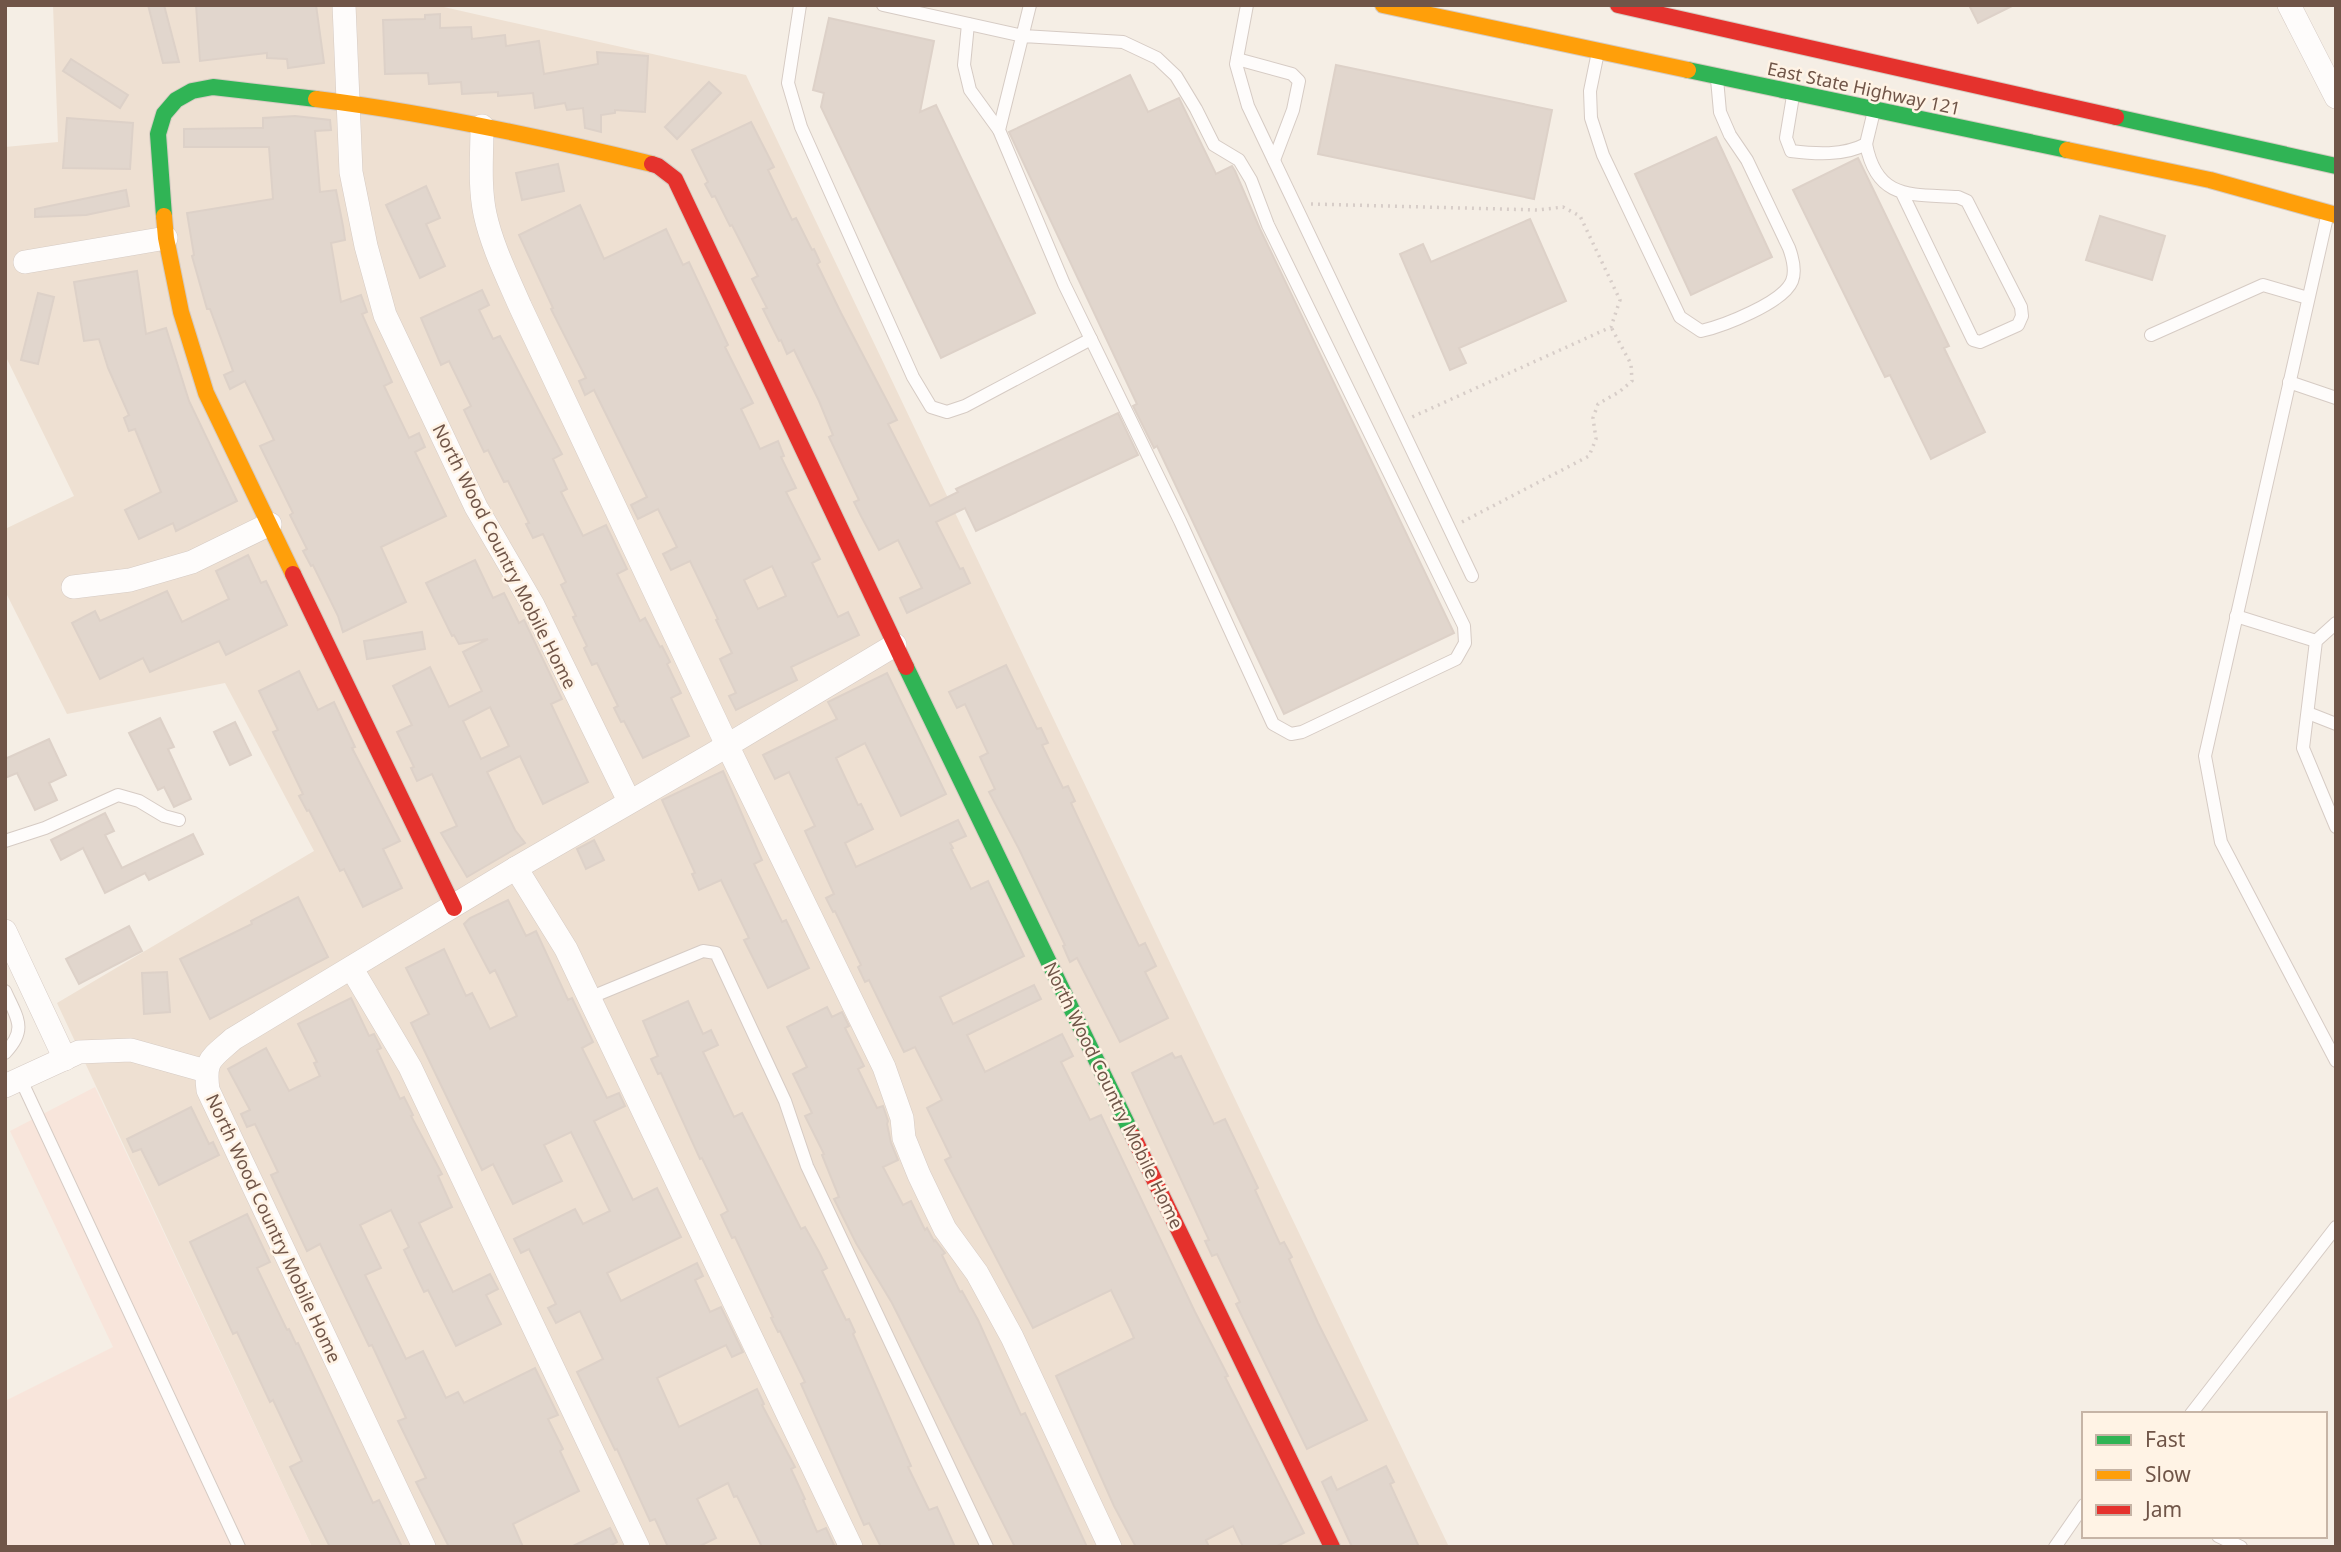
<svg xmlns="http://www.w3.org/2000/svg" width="2341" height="1552" font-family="'Noto Sans',sans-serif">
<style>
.residential{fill:#eee0d2}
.commercial{fill:#f8e5db}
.building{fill:#e1d6cd;stroke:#ddd1c8;stroke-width:2;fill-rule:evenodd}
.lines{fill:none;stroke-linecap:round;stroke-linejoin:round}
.lane-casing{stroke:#d6cbc4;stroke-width:14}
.street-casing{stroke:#d6cbc4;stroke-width:24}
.fast-casing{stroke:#d5cbc2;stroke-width:18}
.slow-casing{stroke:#d5cbc2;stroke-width:18}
.jam-casing{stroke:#d5cbc2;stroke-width:18}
.path{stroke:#d7cdc8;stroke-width:3.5;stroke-dasharray:2 5;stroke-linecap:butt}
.lane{stroke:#fefcfb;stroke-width:12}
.street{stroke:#fefcfb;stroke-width:23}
.fast{stroke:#30b455;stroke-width:16}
.slow{stroke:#ff9f0a;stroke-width:16}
.jam{stroke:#e5322d;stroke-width:16}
.labels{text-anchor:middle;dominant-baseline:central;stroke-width:5;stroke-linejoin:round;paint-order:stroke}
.street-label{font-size:18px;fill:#705548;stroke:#fff3e5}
</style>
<rect width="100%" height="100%" fill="#f5eee5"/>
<path class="residential" d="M53,5h382l311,70 703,1472h-1137l-255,-544 257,-152 -89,-168 -158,31 -62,-123v-62l69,-33 -69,-141v-208l53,-5z"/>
<path class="commercial" d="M95,1087l217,460h-307v-146l108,-54 -103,-216z"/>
<g class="building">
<path d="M148,5h16l15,57 -16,1z"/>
<path d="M196,5h120l8,58 -36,5 -1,-9 -20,-1v-5l-67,8z"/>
<path d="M1969,5h45l-36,18z"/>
<path d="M440,14v14l31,-1 1,12 33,-4 1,11 33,-5 5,33 54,-10 -1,-12 51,4 -3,56 -30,-2v3l-14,2v17l-16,-4 -2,-20 -16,2 -2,-7 -30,5 -2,-15 -35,3v-4l-36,2 -1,-12 -32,2 -1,-11 -43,1 -2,-54 42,-1v-4z"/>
<path d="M829,18l105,23 -14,71 16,-7 99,208 -94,45 -120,-251 3,-14 -11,-3z"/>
<path d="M71,59l57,36 -8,13 -57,-37z"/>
<path d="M1336,65l216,45 -18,89 -216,-45z"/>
<path d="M1130,75l18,37 31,-14 37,76 16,-8 3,5 25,58 194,404 -170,81 -127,-268 -3,2 -21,-42 4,-2 -128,-272z"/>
<path d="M709,82l12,11 -44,46 -12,-12z"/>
<path d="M295,116l35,4 1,10 -16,1 5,61 16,-2 7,36 2,14 -14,3 10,59 20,-7 6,17 -5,2 30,68 -8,4 25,52 10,-5 6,14 -10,5 31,64 -65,31 25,55 -63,30 -5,-16 -25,-51 -2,1 -8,-15 4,-2 -17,-34 3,-2 -33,-67 14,-6 -29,-59 -15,8 -6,-14 9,-4 -23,-62h-3l-15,-53 2,-1 -7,-42 86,-14 -4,-52h-85v-18l79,-1v-10z"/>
<path d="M67,118l66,5 -3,46 -67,-1z"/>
<path d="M751,122l23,45 -6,3 24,50 4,-2 16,32 2,-1 6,13 -3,2 24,49 56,107 -9,4 42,82 28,-14 -2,-3 162,-76 20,42 -162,76 -11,-23 -29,14 24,47 3,-1 7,15 -63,30 -7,-15 22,-10 -24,-48 -19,10 -18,-34 -7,-14 5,-2 -30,-63 4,-2 -14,-34 -25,-51 -7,4 -6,-14 -2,1 -16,-32 4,-1 -15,-29 6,-3 -26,-51 -2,1 -15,-30 -3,1 -7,-13 3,-2 -16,-32z"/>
<path d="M1716,137l56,120 -81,38 -56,-121z"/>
<path d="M1858,158l91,188 -5,2 41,84 -54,27 -41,-84 -5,2 -92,-187z"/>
<path d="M558,164l6,27 -42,9 -6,-27z"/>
<path d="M426,186l14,32 -14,6 19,42 -25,12 -34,-73z"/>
<path d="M126,190l3,16 -43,9 -51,2v-8z"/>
<path d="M580,205l24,54 62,-30 17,36 6,-3 39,83 -3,2 28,56 -12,6 19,40 18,-8 6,15 -3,1 15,31 -10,4 34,67 -8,4 26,54 10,-5 11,23 -68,32 6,13 -61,30 -7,-14 7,-3 -16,-34 12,-6 -16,-33 2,-1 -28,-58 -19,9 -8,-16 14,-7 -19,-38 -20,10 -7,-14 16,-8 -53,-107 -9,5 -6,-14 7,-3 -35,-69 2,-1 -34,-73zM772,566l14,30 -28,13 -14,-29z"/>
<path d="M2100,216l65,20 -13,44 -66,-20z"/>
<path d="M1530,219l36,82 -107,47 7,15 -16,7 -50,-116 23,-10 8,18z"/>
<path d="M137,271l9,63 20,-6 23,73 48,100 -61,30 -3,-8 -34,16 -14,-29 36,-18 -26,-63 -6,2 -5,-13 5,-3 -21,-47 -9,-29 -15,2 -10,-59z"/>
<path d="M482,290l7,15 -10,5 14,29 7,-3 62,118 -9,5 14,30 -6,3 22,44 23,-11 21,44 -10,5 23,47 5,-3 15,29 2,-1 8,16 -3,2 14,29 -10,5 18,38 -46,22 -19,-37 -3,1 -7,-14 4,-2 -21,-43 -5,2 -8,-17 3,-2 -14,-29 3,-1 -15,-31 5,-3 -23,-48 -10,4 -7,-14 3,-1 -21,-42 -4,1 -16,-32 -4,2 -20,-42 7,-4 -22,-45 -8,4 -20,-47z"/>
<path d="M38,293l16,4 -16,67 -17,-4z"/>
<path d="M248,555l13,28 5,-2 21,44 -61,30 -7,-14 -69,31 -7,-14 -43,21 -28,-56 23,-12 5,10 67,-30 15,31 47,-23 -13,-28z"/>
<path d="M475,560l18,38 11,-5 15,30 5,-3 38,79 -11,5 37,78 -45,22 -23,-48 -33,16 28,58 10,13 -58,34 -26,-44 16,-7 -25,-52 -15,7 -6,-13 3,-1 -17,-35 15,-7 -19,-39 37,-19 19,40 33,-16 -19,-39 25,-13 -29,5 -5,-9 -2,1 -26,-53zM490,707l19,39 -28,13 -18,-38z"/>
<path d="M422,632l3,17 -58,10 -3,-18z"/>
<path d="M1006,665l31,64 4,-1 7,15 -6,2 21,43 5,-2 7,15 -4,2 46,98 22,45 6,-3 11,23 -11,6 23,46 -48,24 -43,-84 -7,4 -7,-16 2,-1 -46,-96 -30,-57 6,-3 -15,-32 8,-4 -23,-49 -8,4 -8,-16z"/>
<path d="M299,671l19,39 16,-8 21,45 -3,1 48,93 -17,8 19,39 -39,19 -19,-38 -4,2 -31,-61 -2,1 -8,-15 4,-2 -30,-62 5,-2 -19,-39z"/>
<path d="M887,673l59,121 -45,22 -36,-73 -29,15 22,47 3,-1 12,25 -28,14 11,24 102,-47 8,16 -16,7 3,5 -2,1 20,40 17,-8 36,75 -84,41 13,27 81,-39 7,14 -74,36 18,37 77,-38 11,22 -12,6 29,58 11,-5 94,197 33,64 -3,1 79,156 -29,14h-32l-10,-21 -27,14 3,7h-73l-22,-41 -58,-130 78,-38 -4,-9 -19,-39 -78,38 -88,-168 6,-3 -24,-49 15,-8 -27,-53 -11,5 -35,-72 -4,2 -7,-15 3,-2 -26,-54 -2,1 -7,-14 8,-4 -29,-63 10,-5 -26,-54 -14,7 -12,-24 74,-36 -9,-17z"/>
<path d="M160,718l14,29 -6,2 23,50 -17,8 -10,-20 -6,3 -29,-57z"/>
<path d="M235,722l16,33 -21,10 -16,-33z"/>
<path d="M49,739l17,36 -17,8 8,17 -22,10 -18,-37 -12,5v-19z"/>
<path d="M723,771l39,89 -8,4 28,58 4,-2 23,48 -41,20 -24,-48 5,-2 -28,-58 -22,10 -7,-16 3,-1 -33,-73z"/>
<path d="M105,813l9,18 -9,4 17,33 71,-34 10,20 -54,26 -4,-7 -40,20 -22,-45 -22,12 -10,-20z"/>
<path d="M594,840l10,20 -18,9 -9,-20z"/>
<path d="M298,897l30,60 -118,62 -30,-60 72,-35 -1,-3z"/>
<path d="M508,900l18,36 10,-5 32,69 4,-2 21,44 -11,6 25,50 12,-5 6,13 -31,15 39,79 24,-12 24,49 -74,36 14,28 76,-38 6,13 -8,4 15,32 11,-5 22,45 -11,5 -6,-12 -69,33 22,49 78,-38 7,15 -2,1 33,62 -4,2 14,30 -2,1 14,32 9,-4 8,17 -4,2h-68l-25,-51 -3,1 -6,-14 -31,16 19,39 -18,9h-30l-13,-28 -5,2 -33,-72 -2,1 -38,-78 26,-13 -23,-48 -24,12 -8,-15 8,-4 -27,-55 -8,4 -7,-14 61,-30 8,15 27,-13 -39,-79 -27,13 18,36 -49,23 -20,-40 -11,6 -71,-147 18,-9 -23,-46 38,-19 22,47 6,-3 18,36 27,-13 -22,-46 -5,3 -26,-49 6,-6z"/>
<path d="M129,926l13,25 -63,33 -13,-25z"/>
<path d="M167,972l3,40 -26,2 -2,-41z"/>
<path d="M351,998l18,38 5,-2 7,14 -4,2 23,49 4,-2 9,18 -2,1 31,58 -4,2 14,31 -33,16 34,69 37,-18 8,15 -12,6 15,29 -45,22 -28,-56 -4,2 -20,-42 5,-3 -18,-37 -31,15 21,43 -16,7 41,84 17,-8 23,47 12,-6 6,11 71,-35 23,47 -10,4 15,30 -3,2 19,40 -66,33 10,23h-74l-33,-65 10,-4 -28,-57 8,-3 -34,-73 -3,1 -49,-102 -13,7 -36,-76 7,-3 -23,-48 -8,3 -6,-13 9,-4 -22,-41 38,-21 23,43 31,-15 -6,-13 3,-1 -19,-38z"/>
<path d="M688,1001l15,33 8,-4 7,15 -15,7 31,65 8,-4 59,116 4,-2 14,25 8,16 -5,3 24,49 3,-1 6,13 -2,2 58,132 -3,1 21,43 8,-3 18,40h-74l-12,-24 -5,2 -63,-141 4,-2 -25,-51 -2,1 -7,-14 2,-1 -38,-80 -3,1 -11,-23 7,-4 -26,-53 -2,1 -39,-86 -3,1 -7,-15 7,-3 -15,-35z"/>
<path d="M827,1007l5,10 10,-5 7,14 -4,2 19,38 -6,3 19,39 6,-2 5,15 -1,3 4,19 7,17 -15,7 20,38 8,-4 14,29 2,-2 7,13 1,-1 10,13 -3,2 18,37 2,-1 16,29 43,95 4,-2 62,134h-72l-123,-244 -36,-60 -22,-44 5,-2 -17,-42 2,-1 -19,-38 7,-3 -19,-39 14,-7 -20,-40z"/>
<path d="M1172,1053l3,5 6,-2 33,68 11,-5 33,69 -3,2 25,54 4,-2 8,15 -3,2 29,64 49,97 -60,29 -71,-145 4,-2 -23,-48 -5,2 -7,-15 4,-1 -77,-167z"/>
<path d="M191,1107l18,37 4,-2 6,13 -60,30 -18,-36 -8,3 -6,-13z"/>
<path d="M247,1214l23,48 -13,6 30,62 2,-1 7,15 2,-1 75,160 6,-3 23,47h-72l-40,-80 12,-6 -29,-61 -3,2 -33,-70 -4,2 -43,-92z"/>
<path d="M1386,1466l8,16 -4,2 29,63h-67l-30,-65 9,-5 6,13z"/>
<path d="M610,1528l7,14 -9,5h-37z"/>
</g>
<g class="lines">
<defs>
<g id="lane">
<path d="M800,5l-12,78 13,44 112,250 18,30 16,5 18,-6 126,-67"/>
<path d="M883,5l140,31 100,6 34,16 19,18 20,33 18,36 25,15 12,20 17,45 196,401 1,17 -9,16 -154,73 -11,2 -18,-10 -93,-203 -116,-237 -65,-154 31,-125"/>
<path d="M1247,5l-11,59 12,42 224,470"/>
<path d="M968,24l-4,41 6,25 29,40"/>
<path d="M1598,52l-8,39 1,27 12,37 77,162 21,14c22,-5 82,-28 91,-50 4,-10 1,-22 -3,-33l-42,-88 -17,-25 -10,-23 -3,-33"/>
<path d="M1237,59l55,15 7,7 -6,29 -19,50"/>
<path d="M1793,96l-7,42 5,13c24,3 53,5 75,-7l8,-33"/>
<path d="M1866,144c11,57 46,50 92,53l9,4 54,106 1,9 -4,9 -38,17 -7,-2 -71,-147"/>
<path d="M2327,217l-122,539 16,86 115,219"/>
<path d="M2151,335l112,-50 45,13"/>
<path d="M2289,382l47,16"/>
<path d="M2236,616l80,25"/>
<path d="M2336,623l-20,18 -13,107 33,79"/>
<path d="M2308,713l28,11"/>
<path d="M5,841l40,-13 73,-33 21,6 25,15 15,4"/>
<path d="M5,991c12,27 23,38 0,62"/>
<path d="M589,998l114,-47 13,2 69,148 22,65 180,381"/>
<path d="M21,1080l218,467"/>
<path d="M2191,1414l145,-187"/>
<path d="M2218,1536l23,11"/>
<path d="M2055,1547l29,-42"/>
</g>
<g id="street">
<path d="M344,5l7,167 15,74 19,69 91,192 57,98 96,196"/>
<path d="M2289,5l47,92"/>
<path d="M482,126c0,29 -3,59 3,88 7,32 22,62 35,92l207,439 157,322 18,51 2,20 15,37 26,54 32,44 35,64 98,210"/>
<path d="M25,262l141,-24"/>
<path d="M73,587l57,-7 62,-18 78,-38"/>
<path d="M516,868l50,81 285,598"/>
<path d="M5,931l60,128"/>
<path d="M352,969l58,98 228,480"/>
<path d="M5,1086l74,-34 52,-2 75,21"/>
<path d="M424,1547l-216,-457c-4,-31 3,-31 25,-51l283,-171 197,-114 182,-109"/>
</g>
<g id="fast">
<path d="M1688,70l379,80"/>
<path d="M2116,117l220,49"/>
<path d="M164,216l-6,-82 6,-20 12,-14 16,-9 21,-4 103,12"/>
<path d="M906,667l227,469"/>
</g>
<g id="slow">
<path d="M1383,5l305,65"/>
<path d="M316,99c113,14 225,38 336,65"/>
<path d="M2067,150l143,30 126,35"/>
<path d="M164,216l2,22 15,74 25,81 87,181"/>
</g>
<g id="jam">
<path d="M1618,5l498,112"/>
<path d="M652,164l6,2 17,13 231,488"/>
<path d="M293,574l161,334"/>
<path d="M1133,1136l199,411"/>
</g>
</defs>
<use href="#lane" class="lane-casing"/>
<use href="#street" class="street-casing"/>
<use href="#fast" class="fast-casing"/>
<use href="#slow" class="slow-casing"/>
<use href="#jam" class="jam-casing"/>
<g class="path">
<path d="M1311,204l227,6 25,-3 17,9 40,84 -9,27 -199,90"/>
<path d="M1462,522l127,-66 7,-17 -3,-21 5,-14 21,-12 13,-11 -1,-17 -20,-37"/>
</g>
<use href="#lane" class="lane"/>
<use href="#street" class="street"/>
<use href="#fast" class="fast"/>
<use href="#slow" class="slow"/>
<use href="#jam" class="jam"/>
</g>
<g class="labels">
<g class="street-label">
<text transform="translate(1864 88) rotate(12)">East State Highway 121</text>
<text transform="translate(505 556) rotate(63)">North Wood Country Mobile Home</text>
<text transform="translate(1114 1095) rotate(64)">North Wood Country Mobile Home</text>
<text transform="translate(274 1228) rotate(65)">North Wood Country Mobile Home</text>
</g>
</g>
<rect width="2341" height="1552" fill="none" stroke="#705548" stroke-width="14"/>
<rect x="2082" y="1412" width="245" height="126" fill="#fff3e5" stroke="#c6b4a6" stroke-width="2"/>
<rect x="2096" y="1435" width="35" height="10" fill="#30b455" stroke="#c6b4a6" stroke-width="2"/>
<text x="2145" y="1447" font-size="21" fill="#705548">Fast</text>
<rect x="2096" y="1470" width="35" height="10" fill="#ff9f0a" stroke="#c6b4a6" stroke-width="2"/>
<text x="2145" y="1482" font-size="21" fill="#705548">Slow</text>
<rect x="2096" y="1505" width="35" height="10" fill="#e5322d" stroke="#c6b4a6" stroke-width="2"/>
<text x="2145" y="1517" font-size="21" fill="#705548">Jam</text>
</svg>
